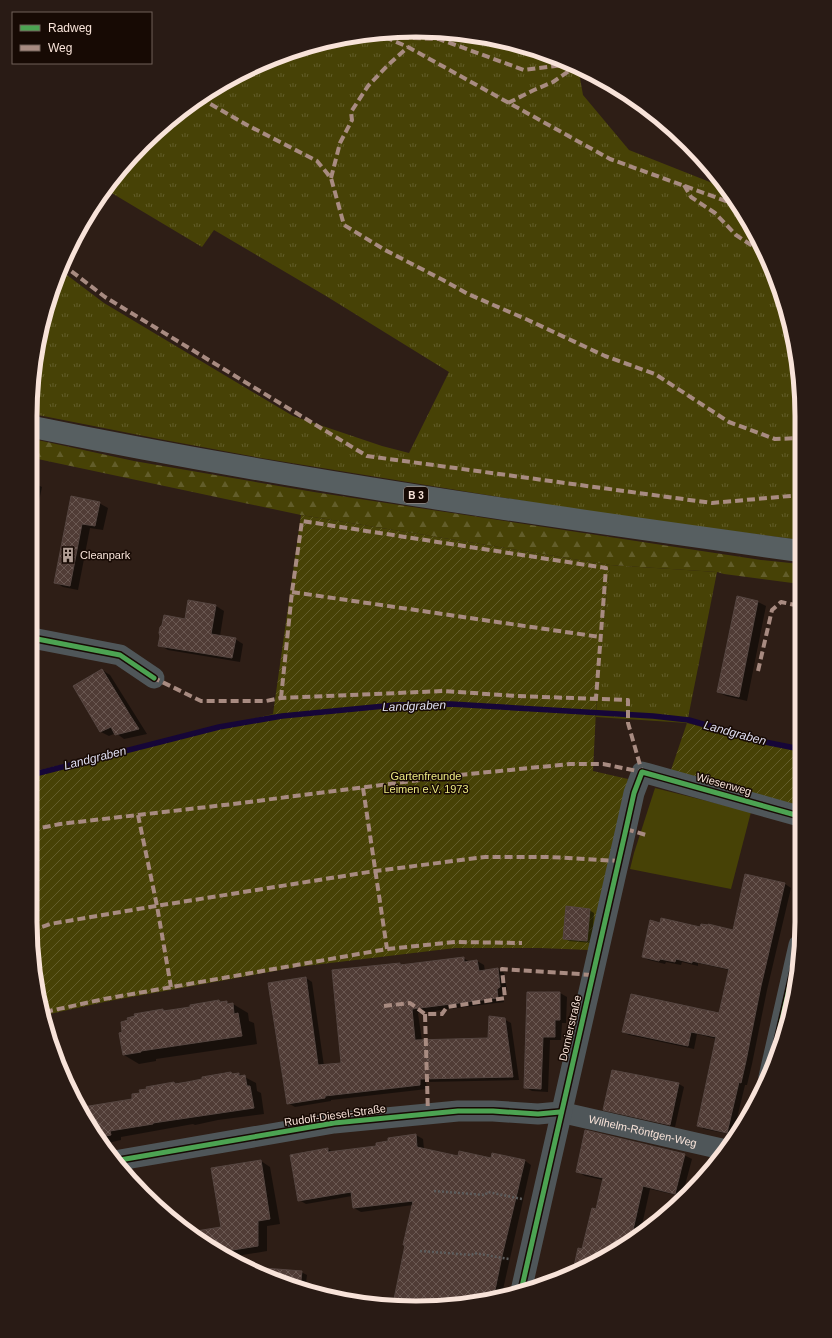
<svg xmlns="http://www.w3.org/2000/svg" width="832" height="1338" font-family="Arial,sans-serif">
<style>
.grass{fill:url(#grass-tufts)}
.forest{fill:url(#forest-firs)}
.park{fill:#474206}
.garden{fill:url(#garden-furrows)}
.shadow{fill:#0007}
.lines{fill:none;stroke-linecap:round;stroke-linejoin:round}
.stream{stroke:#160638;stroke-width:5.5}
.building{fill:url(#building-cross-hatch);stroke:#554540}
.path{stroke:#5d5d5d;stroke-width:2.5;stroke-dasharray:2 2;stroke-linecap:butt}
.minor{stroke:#4f5659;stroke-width:21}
.major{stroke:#575f61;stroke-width:22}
.quiet{stroke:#a88b81;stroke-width:4;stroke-dasharray:8 4;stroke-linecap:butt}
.cycleway-casing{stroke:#170a04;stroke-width:8}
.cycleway{stroke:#4ca352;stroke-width:5}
.labels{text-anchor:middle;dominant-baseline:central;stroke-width:3;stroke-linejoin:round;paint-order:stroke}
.shield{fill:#170a04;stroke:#b4a299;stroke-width:1}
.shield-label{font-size:10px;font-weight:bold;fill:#f8e3d9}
.poi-label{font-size:11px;fill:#f8e3d9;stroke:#170a04;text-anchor:start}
.park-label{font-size:11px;fill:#ece982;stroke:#170a04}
.street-label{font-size:11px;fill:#f8e3d9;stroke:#170a04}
.water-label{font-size:12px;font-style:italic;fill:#dfdef1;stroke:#170a04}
.rim{fill:none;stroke:#f8e3d9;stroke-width:5}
</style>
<defs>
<pattern id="grass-tufts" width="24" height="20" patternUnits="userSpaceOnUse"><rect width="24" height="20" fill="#474206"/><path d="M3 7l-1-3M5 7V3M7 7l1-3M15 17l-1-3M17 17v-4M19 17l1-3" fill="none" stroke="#625d2a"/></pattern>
<pattern id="forest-firs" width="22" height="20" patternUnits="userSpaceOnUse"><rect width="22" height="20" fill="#474206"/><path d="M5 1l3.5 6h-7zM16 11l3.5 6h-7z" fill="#625d2a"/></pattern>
<pattern id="garden-furrows" width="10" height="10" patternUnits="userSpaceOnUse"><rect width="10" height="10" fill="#474206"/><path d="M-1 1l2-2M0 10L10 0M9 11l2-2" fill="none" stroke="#625d2a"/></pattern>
<pattern id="building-cross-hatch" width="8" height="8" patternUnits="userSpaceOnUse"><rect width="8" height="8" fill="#503c36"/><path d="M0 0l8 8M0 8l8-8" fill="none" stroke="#6a5852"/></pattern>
</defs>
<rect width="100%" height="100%" fill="#2e1e16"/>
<g class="grass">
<path d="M441,31l75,12 62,24 5,28 46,55 96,38 25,35 39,93 12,75v149l-174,-22 -366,-60 -102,-19 -126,-25v-48l26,-97 45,34 189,113 89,30 27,7 40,-81 -123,-76 -112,-66 -12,17 -97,-58 5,-8 51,-55 62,-44 69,-31 73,-18z"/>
<path d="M610,565l107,7 -30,151 -91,-6 1,-27z"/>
</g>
<path class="forest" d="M33,439l101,22 180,31 447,68 39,4v20l-76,-10 -7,-2 -107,-7 -309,-50 -268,-57z"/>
<path class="park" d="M655,788l96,24 -20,77 -101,-20 4,-16z"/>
<g class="garden">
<path d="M301,515l309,50 -13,125 -4,81 35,8 -39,171 -49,-2h-85l-158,19 -188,34 -64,14 -15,-93 1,-150 242,-58z"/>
<path d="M687,723l76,21 37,7 -1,56 -128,-37z"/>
</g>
<g class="shadow">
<path d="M33,483l9,4 -8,37 -2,-1z"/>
<path d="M72,498l27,5 9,5 -5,22 -13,-2 -12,62 -15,-3 -8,-5z"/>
<path d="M738,598l20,4 8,4 -19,95 -21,-5 -8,-4z"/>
<path d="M189,601l27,5 8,5 -4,25 15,3 8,5 -3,18 -72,-12 -9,-5 27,-25z"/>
<path d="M102,670l8,5 37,59 -23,5 -8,-6 -7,3 -8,-4 -26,-45z"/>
<path d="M785,884l6,4 -24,102 -15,74 -5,21h-2l-12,50 -29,-6 -6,-4 19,-86 -20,-5 -3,15 -65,-14 -6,-3 96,-18 10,-44 -31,-7v3l-16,-4 -1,3 -15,-3 -1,2 -16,-4 -6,-3 18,-33 73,7z"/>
<path d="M589,910l5,3 -2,30 -23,-2 -5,-3z"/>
<path d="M463,958l7,4 7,-1 7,4 1,6 13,-2 6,4 3,17 -4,3 1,9 -86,11 4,28 67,-2 15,-20 7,4 8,57 -93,2 1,7 -96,11v1l-36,6 -7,-4 18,-125 6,4 12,84 18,-2 -9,-93 67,-7 2,2z"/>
<path d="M528,993h32l7,4 -1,26h-4l-1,17h-11l-2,52 -16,-1 -7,-4z"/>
<path d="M219,1001l14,3 15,9 1,8 5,2 3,21 -101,15v2l-17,3 -15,-9 -1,-22 6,-12 33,-10 3,1 12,-2z"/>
<path d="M613,1071l66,13 5,3 -9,40 -65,-15 -5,-3z"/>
<path d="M239,1074l17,9 1,8 4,2 3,21 -46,6 -23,5 -2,-1 -72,13v3l-18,4 -19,-36 49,-9 8,-5 33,-11 3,1z"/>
<path d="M416,1135l7,4 1,10 35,8 65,3 7,5 -29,129 -86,14 -22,-4 19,-99 -52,7 -7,-4 -2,-12 -46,8 -7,-4 29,-51 5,3 44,-5z"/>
<path d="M684,1155l8,4 -9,34 -3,3 -30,-7 -10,45 -9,9 -7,-1 -1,4 -49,25 5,-22 4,1 13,-40 7,-30 -18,-4 -8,-5z"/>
<path d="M261,1161l9,6 10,57 -13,2v25l-30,5 -1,4 -35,-17 -10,-10 31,-5z"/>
<path d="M267,1269l34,3 6,3 -2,15 -13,-2 -26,-13z"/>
</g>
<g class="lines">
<path class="stream" d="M31,775l188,-48 63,-11 113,-11 56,-1 202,12 36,4 76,22 35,7"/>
</g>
<g class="building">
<path d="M71,496l29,6 -5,24 -13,-2 -12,62 -16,-3z"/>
<path d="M737,596l21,5 -19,96 -22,-5z"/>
<path d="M188,600l28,5 -5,29 25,4 -4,20 -74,-12 2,-10 -1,-3 1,-6 2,-2 2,-10 21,4z"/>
<path d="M102,669l28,46 9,14 -24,6 -4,-8 -11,5 -27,-46z"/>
<path d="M745,874l40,9 -24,103 -15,75 -5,22 -2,-1 -12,51 -30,-7 19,-89 -25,-5 -3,14 -66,-14 9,-38 88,19 10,-44 -37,-8v2l-16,-4 -1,3 -15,-3 -1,2 -17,-4 8,-37 10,3 1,-5 39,9 1,-3 7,1v-1l25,6z"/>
<path d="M566,906l24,3 -3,32 -24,-2z"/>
<path d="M464,957v5l13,-2 2,11 19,-3 2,19 -3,2 1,9 -86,11 3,31 73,-2 1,-22 16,2 8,59 -93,2v6l-95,11v2l-38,6 -19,-121 38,-6 12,88 23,-2 -9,-93 68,-7v2z"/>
<path d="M527,992h33v28h-5v17h-12l-2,52 -17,-1z"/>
<path d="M219,1000l1,2 7,-1v3l6,-1 1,11 4,-1 4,23 -101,15v1l-18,3 -4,-22 3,-1 -1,-10 7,-2 -1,-2 8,-2 -1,-2 29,-5v2l14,-2 13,-2v-2z"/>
<path d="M612,1070l67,13 -9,42 -67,-15z"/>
<path d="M231,1072l1,2 7,-1v3l6,-1 2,11h3l4,22 -101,15v1l-43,7 1,4 -12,2 -16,-30 49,-8v-5l8,-1 -1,-3 8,-1 -1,-2 28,-5 1,2 12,-2 15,-3v-2z"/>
<path d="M585,1130l100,24 -10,40 -32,-8 -13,57 -57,28 5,-23 4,1 10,-41 4,1 7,-31 -27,-6z"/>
<path d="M416,1134l1,13 41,9 1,-5 32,7 1,-5 33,7 -23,96 -8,39 -78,13 -23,-4 12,-59h-2l10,-44 -60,7 -2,-16 -53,9 -8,-46 38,-7v4l48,-6v-3l12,-2v-3z"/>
<path d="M261,1160l9,59 -12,2v25l-38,6 -19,-9 -11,-11 31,-5 -10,-59z"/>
<path d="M251,1267l51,4 -2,18 -8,-1z"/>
</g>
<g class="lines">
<g class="path">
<path d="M434,1191l51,4 3,-3 34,7"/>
<path d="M420,1251l52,4 2,-2 35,6"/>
</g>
<g class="minor">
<path d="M32,638l88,17 34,23"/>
<path d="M769,1077l30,-132"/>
<path id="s1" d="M114,1161l220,-38 124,-12h35l45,3 22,-2 166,38"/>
<path d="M521,1291l105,-462 8,-36 8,-21 157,44"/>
</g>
<path class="major" d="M33,427c254,52 511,89 767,124"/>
<g class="quiet">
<path d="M359,35l4,4 22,-2 3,-3"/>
<path d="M571,64l-47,6 -85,-31 -54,-2 23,10 202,112 116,42 9,1"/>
<path d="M200,98l47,27 70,36 14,17 13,47 41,25 58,30 25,14 60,26 77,36 50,18 74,48 46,17 26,-1"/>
<path d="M508,103l26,-13 19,-8 23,-16"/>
<path d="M331,178l9,-35 12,-23 -1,-8 17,-26 19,-20 21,-19"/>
<path d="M684,185l7,12 24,16 21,22 18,12 8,3"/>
<path d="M62,264l43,33 262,159 345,47 89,-8"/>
<path d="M292,592l308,45"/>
<path d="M758,671l14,-61 9,-8 19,4"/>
<path d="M281,698l11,-106 10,-71 304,47 -10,130"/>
<path d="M363,788l24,161"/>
<path d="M138,815l19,91 14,81"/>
<path d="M626,829l20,6"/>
<path d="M31,830l29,-6 173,-20 226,-29 111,-11h33l39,8 -14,-49v-23l-112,-4 -72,-5 -163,7 -15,3h-65l-47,-23"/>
<path d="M31,931l19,-7 106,-18 219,-35 110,-14h65l69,4"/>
<path d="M384,1006l26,-3 15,11h17l5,-7 58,-9 -3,-29 91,6"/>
<path d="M45,1012l59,-13 283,-50 68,-7 67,1"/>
<path d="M425,1014l3,100"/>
</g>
<defs>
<g id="cycleway">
<path d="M32,638l88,17 34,23"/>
<path d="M769,1077l30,-132"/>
<path d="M114,1161l220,-38 124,-12h35l45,3 22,-2"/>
<path d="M521,1291l105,-462 8,-36 8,-21 157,44"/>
</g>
</defs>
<use href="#cycleway" class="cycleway-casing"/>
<use href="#cycleway" class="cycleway"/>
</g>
<defs>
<symbol id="building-bare" viewBox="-9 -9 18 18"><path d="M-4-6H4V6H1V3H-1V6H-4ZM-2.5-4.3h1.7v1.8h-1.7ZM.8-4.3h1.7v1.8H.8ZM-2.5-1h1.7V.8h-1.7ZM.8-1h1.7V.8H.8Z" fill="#b19e95" stroke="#170a04" stroke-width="2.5" paint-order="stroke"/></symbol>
</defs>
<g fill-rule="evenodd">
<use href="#building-bare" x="57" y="544" width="22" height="22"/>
</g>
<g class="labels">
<rect class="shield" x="404" y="487" width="24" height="16" rx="3"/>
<g class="shield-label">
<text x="416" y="495">B 3</text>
</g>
<g class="poi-label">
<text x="80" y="555">Cleanpark</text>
</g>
<g class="park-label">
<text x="426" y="776">Gartenfreunde<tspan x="426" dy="13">Leimen e.V. 1973</tspan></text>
</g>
<g class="street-label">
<text transform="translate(724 784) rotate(16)">Wiesenweg</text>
<text transform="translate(570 1028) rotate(-77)">Dornierstraße</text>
<text transform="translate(335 1115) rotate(-8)">Rudolf-Diesel-Straße</text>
<text stroke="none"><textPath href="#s1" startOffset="535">Wilhelm-Röntgen-Weg</textPath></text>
</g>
<g class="water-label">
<text transform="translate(414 706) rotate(-2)">Landgraben</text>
<text transform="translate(735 733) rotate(15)">Landgraben</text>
<text transform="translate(95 758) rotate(-14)">Landgraben</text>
</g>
</g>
<path d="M0 0H832V1338H0ZM416 37H416A379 379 0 0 1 795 416V922A379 379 0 0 1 416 1301H416A379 379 0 0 1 37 922V416A379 379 0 0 1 416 37Z" fill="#291b15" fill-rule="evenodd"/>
<path class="rim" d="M416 37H416A379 379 0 0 1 795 416V922A379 379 0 0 1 416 1301H416A379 379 0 0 1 37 922V416A379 379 0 0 1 416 37Z"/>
<rect x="12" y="12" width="140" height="52" fill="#170a04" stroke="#716159"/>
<rect x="20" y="25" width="20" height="6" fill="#4ca352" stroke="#716159"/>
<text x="48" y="32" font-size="12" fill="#f8e3d9">Radweg</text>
<rect x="20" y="45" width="20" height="6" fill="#a88b81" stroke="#716159"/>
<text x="48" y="52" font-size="12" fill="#f8e3d9">Weg</text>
</svg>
